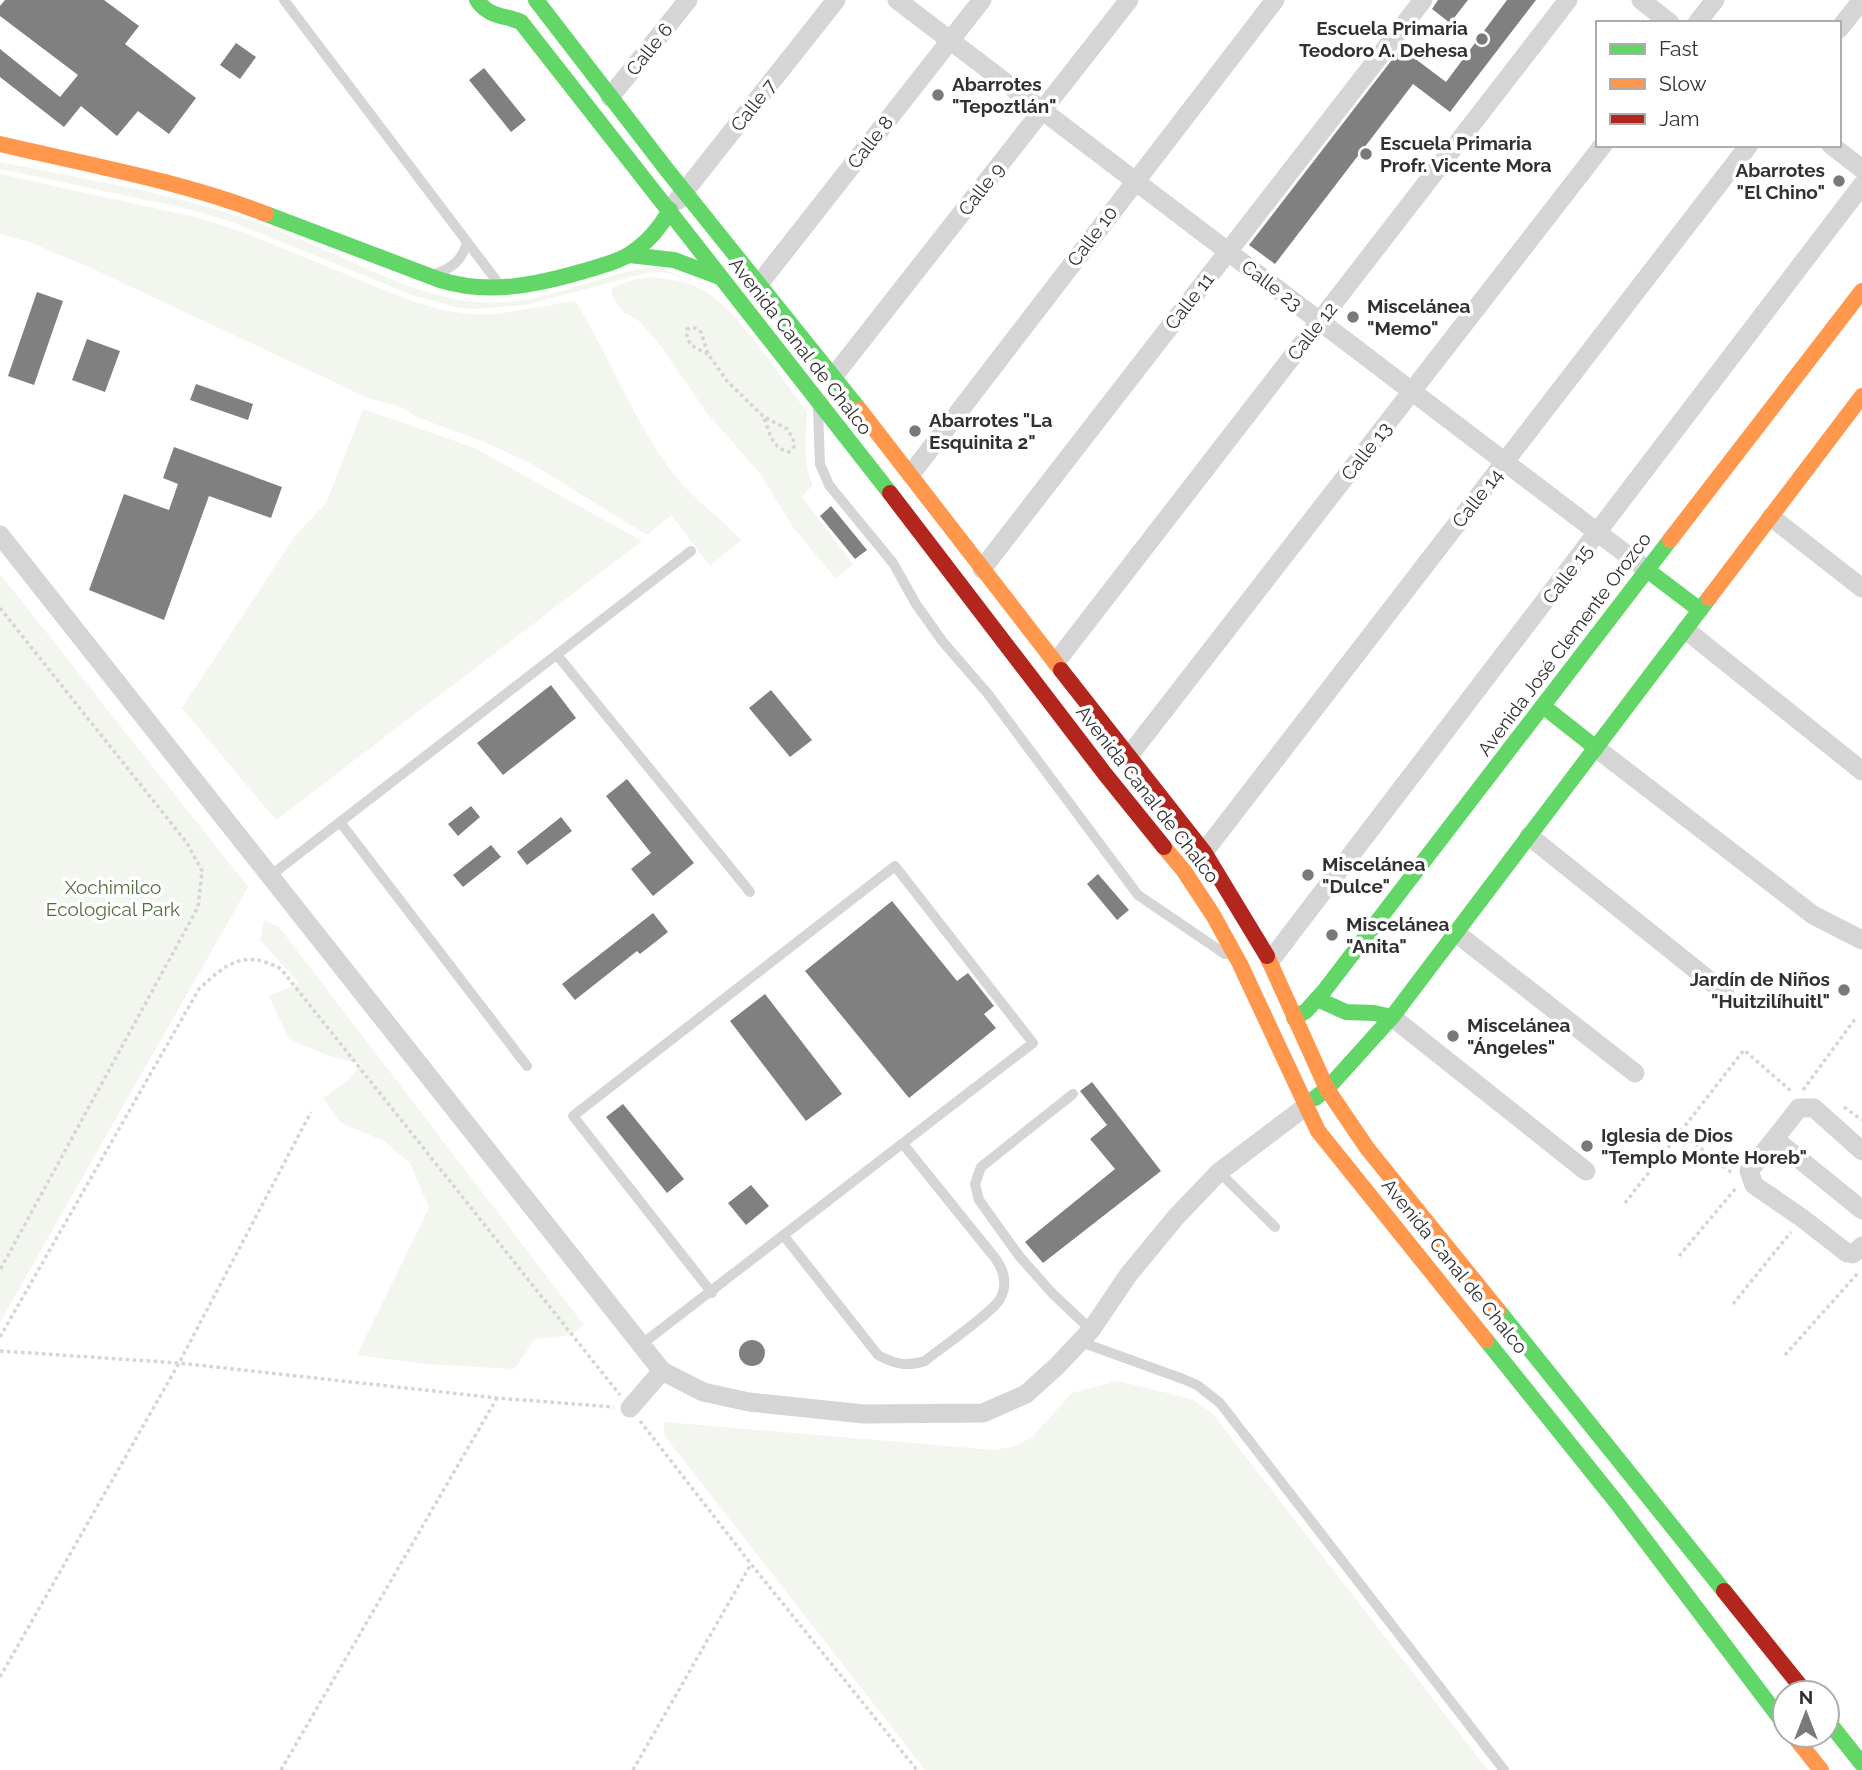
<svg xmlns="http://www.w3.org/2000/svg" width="1862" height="1770" font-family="Raleway,sans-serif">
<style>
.green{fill:#f2f6ee}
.building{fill:#808080}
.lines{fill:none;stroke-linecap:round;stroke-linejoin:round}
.path{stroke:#d5d5d5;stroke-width:3.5;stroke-dasharray:3.5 3.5;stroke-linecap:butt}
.lane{stroke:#d5d5d5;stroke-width:10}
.street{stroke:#d5d5d5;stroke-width:19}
.fast{stroke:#63d668;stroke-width:16}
.slow{stroke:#ff974d;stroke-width:16}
.jam{stroke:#b3261e;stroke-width:16}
.poi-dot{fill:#797979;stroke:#fff;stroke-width:2.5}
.labels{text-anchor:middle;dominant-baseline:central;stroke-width:7;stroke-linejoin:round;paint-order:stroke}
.poi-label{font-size:19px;font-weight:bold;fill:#313131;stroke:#fff;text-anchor:start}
.street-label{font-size:19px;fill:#313131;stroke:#fff}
.park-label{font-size:19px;fill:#536e3e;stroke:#fff}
</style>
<rect width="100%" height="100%" fill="#fff"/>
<g class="green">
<path d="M0,162c81,16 165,30 244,56 36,12 73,28 108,44 40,18 82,37 126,40 58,5 111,-24 166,-34l15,-1 27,11 -23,-6 -17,1 -120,32 -49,4 -18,-1 -47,-13 -177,-72 -51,-15 -184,-39z"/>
<path d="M0,174l195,43 48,15 168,69 32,9 25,4h28l79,-13c35,56 58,119 98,172 19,26 47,43 68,67l-31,26 -39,-51 -24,20 -115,-71 -48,-22 -67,-25 -16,-10 -33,-9 -277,-130 -59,-25 -32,-9z"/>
<path d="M654,277c14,3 30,4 43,10 38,17 84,91 110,125 -1,25 -5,51 6,73l-11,12 51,67 -17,15 -43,-52 -32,-52 -54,-62 -50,-72 -19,-21 -15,-8 -12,-18 2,-7 22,-8z"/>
<path d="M363,409l112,39 167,93 -366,279 -94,-112 113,-172 31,-33z"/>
<path d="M0,574l248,313 -248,435z"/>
<path d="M264,920l15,7 305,398 -13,10 -36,4 -21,30 -89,-5 -68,-9 72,-147 -19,-45 -26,-22 -43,-18 -18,-25 24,-17 15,-17 -35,-9 -38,-16 -20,-43 30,-13 -39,-43z"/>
<path d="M1118,1381l74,18 20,14 276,357h-563l-261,-335v-13l331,28 21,-4 16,-9 40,-44z"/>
</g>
<g class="building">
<path d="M5,0h99l35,26 -14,18 71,54 -27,36 -31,-23 -21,25 -36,-30 -17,21 -64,-50v-28l60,48 18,-22 -78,-59v-10z"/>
<path d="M1438,0h30l-18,23 -18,-14z"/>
<path d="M1507,0h29l-86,112 -37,-28 -138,180 -26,-19 152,-197 45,34z"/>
<path d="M236,43l20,14 -16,22 -20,-14z"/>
<path d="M484,68l42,52 -15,12 -42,-52z"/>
<path d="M37,292l26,9 -29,84 -26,-9z"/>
<path d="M87,339l33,12 -15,41 -33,-12z"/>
<path d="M196,384l57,20 -5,16 -58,-20z"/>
<path d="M174,447l108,40 -11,31 -62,-22 -45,124 -75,-30 35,-96 45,16 9,-26 -15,-6z"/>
<path d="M831,506l36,44 -12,9 -35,-43z"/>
<path d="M551,685l25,33 -73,57 -26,-32z"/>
<path d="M771,690l41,50 -22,17 -41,-49z"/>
<path d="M627,779l67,84 -41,33 -22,-27 20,-16 -45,-57z"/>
<path d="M471,806l9,11 -22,19 -10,-12z"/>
<path d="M561,817l11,14 -45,34 -10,-13z"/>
<path d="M491,845l10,12 -38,30 -10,-12z"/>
<path d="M1098,874l31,36 -12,10 -30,-36z"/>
<path d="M892,901l65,80 11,-8 26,33 -10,8 12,14 -87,70 -104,-127z"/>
<path d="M653,913l15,19 -28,22 -3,-3 -62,49 -13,-16z"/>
<path d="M765,994l77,100 -36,27 -76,-100z"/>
<path d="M1092,1082l69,89 -118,92 -18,-21 90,-73 -25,-30 17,-14 -27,-34z"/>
<path d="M623,1104l61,75 -17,14 -61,-76z"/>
<path d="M751,1185l18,21 -23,19 -18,-22z"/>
<circle cx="752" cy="1353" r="13"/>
</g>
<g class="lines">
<g class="path">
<path d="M708,354c-12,-6 -23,-9 -21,-25l8,-1 6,4 7,22 19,27 36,35 24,13 6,9 1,9 -5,5c-18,-4 -19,-20 -26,-36"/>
<path d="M0,608l187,235 15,28 -4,36 -198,363"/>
<path d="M1803,1090l52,-71"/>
<path d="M1844,1107l18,13"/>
<path d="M1679,1131l53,42"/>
<path d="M1625,1203l119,-153 47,41"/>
<path d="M1679,1256l57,-68"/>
<path d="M1733,1304l58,-72"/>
<path d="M0,1337l199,-348c28,-26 45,-40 82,-20l339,426"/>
<path d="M0,1351l179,12 318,35 117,9"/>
<path d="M1785,1355l73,-82"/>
<path d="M640,1421l111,143 166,206"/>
<path d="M0,1677l179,-314 132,-251"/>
<path d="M281,1770l216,-372"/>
<path d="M633,1770l118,-206"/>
</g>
<g class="lane">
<path d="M284,0l215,284"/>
<path d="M438,273c16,-6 25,-15 29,-31"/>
<path d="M818,410l2,54 9,21 64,78 23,41 27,38 45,52 150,201 87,59"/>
<path d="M557,655l193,237"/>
<path d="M340,822l187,244"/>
<path d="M270,876l421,-325"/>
<path d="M1073,1094l-92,73 -6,17 4,16 41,57 32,36 39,37"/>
<path d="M1219,1172l56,55"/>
<path d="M784,1236l94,119c16,9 29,12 47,6 16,-13 67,-48 75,-62 8,-15 4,-29 -5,-41l-92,-114"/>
<path d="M1081,1342l102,37 14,6 23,18 284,367"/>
<path d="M642,1344l391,-301 -138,-177 -322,250 139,177"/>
</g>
<g class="street">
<path d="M897,0l750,570"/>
<path d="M1641,0l29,23"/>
<path d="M1697,23l18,-23"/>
<path d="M1839,29l23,-29"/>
<path d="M610,97l78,-97"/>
<path d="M1831,145l31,24"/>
<path d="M677,201l159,-201"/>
<path d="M759,284l223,-284"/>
<path d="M833,377l296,-377"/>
<path d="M911,474l364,-474"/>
<path d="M1771,517l91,71"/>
<path d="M0,535l662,836 41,21 46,10 115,12 119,-1 43,-19 31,-28 34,-36 38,-56 47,-57 43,-45 86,-65"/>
<path d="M982,569l441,-569"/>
<path d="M1686,630l176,141"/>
<path d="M1056,662l512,-662"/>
<path d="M1596,748l217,167 49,25"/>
<path d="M1128,757l475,-612"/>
<path d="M1529,836l196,157"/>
<path d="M1204,852l545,-707"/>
<path d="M1456,933l179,140"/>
<path d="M1270,961l592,-776"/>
<path d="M1392,1017l194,154"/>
<path d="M1776,1140l86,70"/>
<path d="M1862,1151l-48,-43h-15l-50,63 5,14 48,33 45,35 6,1 9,-8"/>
<path d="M630,1408l32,-37"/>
</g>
<g class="fast">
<path d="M477,0c11,17 27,15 44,22l369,471"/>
<path d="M536,0l131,170 192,239"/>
<path d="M266,214l174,66c49,15 96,5 144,-9 15,-5 32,-8 46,-17 17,-11 30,-26 40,-44"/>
<path d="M629,255l45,5 43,16"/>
<path d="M1647,570l53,40"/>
<path d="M1543,706l53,42"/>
<path d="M1317,999l29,13 28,1 18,4"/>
<path d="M1294,1018l12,-7 18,-20 346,-451"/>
<path d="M1315,1098l12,-9 65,-72 317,-419"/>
<path d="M1498,1310l226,281"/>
<path d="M1486,1340l131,163 168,222"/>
<path d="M1827,1720l35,44"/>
</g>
<g class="slow">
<path d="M0,144c89,21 181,37 266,70"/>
<path d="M859,409l202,261"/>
<path d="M1670,540l192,-249"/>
<path d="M1709,598l153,-202"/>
<path d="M1164,847l20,24 29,44 27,49 78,167 168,209"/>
<path d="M1267,956l60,133 40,59 131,162"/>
<path d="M1793,1735l28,35"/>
</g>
<g class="jam">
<path d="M890,493l215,281 59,73"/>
<path d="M1061,670l143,182 63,104"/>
<path d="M1724,1591l82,102"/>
</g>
</g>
<g class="poi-dot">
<circle cx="1482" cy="39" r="7"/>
<circle cx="938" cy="95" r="7"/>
<circle cx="1366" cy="154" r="7"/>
<circle cx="1839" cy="181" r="7"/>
<circle cx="1353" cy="317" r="7"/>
<circle cx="915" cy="431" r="7"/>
<circle cx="1308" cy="875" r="7"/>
<circle cx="1332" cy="935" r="7"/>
<circle cx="1844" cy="990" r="7"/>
<circle cx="1453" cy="1036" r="7"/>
<circle cx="1587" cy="1146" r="7"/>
</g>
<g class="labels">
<g class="poi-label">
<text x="1468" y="28" text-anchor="end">Escuela Primaria<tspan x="1468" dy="22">Teodoro A. Dehesa</tspan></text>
<text x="952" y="84">Abarrotes<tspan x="952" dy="22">"Tepoztlán"</tspan></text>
<text x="1380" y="143">Escuela Primaria<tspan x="1380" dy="22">Profr. Vicente Mora</tspan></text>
<text x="1825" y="170" text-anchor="end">Abarrotes<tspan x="1825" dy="22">"El Chino"</tspan></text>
<text x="1367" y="306">Miscelánea<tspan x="1367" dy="22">"Memo"</tspan></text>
<text x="929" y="420">Abarrotes "La<tspan x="929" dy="22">Esquinita 2"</tspan></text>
<text x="1322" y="864">Miscelánea<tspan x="1322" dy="22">"Dulce"</tspan></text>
<text x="1346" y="924">Miscelánea<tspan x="1346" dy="22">"Anita"</tspan></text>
<text x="1830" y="979" text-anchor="end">Jardín de Niños<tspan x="1830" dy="22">"Huitzilíhuitl"</tspan></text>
<text x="1467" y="1025">Miscelánea<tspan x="1467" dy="22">"Ángeles"</tspan></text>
<text x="1601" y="1135">Iglesia de Dios<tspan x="1601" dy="22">"Templo Monte Horeb"</tspan></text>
</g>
<g class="street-label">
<text transform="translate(649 49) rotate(-51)">Calle 6</text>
<text transform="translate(753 105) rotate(-52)">Calle 7</text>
<text transform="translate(870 142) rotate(-52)">Calle 8</text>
<text transform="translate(981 189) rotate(-52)">Calle 9</text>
<text transform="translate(1092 236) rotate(-53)">Calle 10</text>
<text transform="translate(1272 285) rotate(37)">Calle 23</text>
<text transform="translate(1189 301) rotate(-52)">Calle 11</text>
<text transform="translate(1312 331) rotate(-52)">Calle 12</text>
<text transform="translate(801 346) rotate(52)">Avenida Canal de Chalco</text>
<text transform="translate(1366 451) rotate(-52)">Calle 13</text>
<text transform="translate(1477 498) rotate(-52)">Calle 14</text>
<text transform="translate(1567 574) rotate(-53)">Calle 15</text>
<text transform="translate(1564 644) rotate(-53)">Avenida José Clemente Orozco</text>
<text transform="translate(1148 794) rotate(52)">Avenida Canal de Chalco</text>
<text transform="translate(1455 1266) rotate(51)">Avenida Canal de Chalco</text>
</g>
<g class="park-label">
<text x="113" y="887">Xochimilco<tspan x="113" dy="22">Ecological Park</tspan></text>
</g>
</g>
<rect x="1596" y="21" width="245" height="126" fill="#ffffff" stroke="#adadad" stroke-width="2"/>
<rect x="1610" y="44" width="35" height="10" fill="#63d668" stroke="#adadad" stroke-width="2"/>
<text x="1659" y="56" font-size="21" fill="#313131">Fast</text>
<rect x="1610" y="79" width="35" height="10" fill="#ff974d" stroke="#adadad" stroke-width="2"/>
<text x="1659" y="91" font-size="21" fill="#313131">Slow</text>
<rect x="1610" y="114" width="35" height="10" fill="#b3261e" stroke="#adadad" stroke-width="2"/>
<text x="1659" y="126" font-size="21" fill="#313131">Jam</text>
<g transform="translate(1806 1714)"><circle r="33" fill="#ffffff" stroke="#adadad" stroke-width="2"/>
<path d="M0-5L12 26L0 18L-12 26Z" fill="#797979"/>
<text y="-10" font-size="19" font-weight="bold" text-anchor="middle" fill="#313131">N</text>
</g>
</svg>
